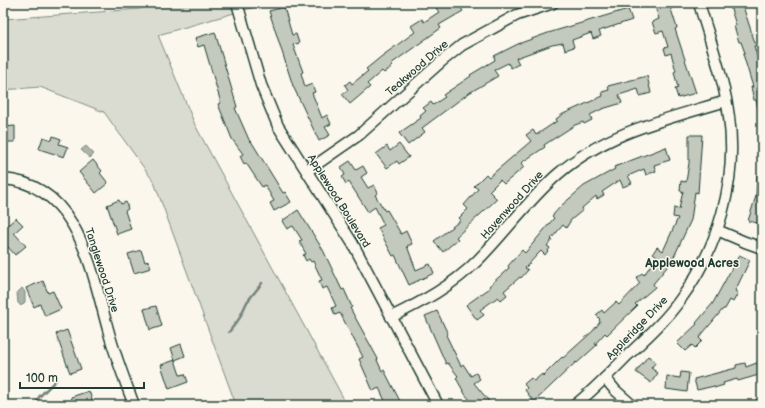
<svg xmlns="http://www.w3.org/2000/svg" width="765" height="408" font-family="'Balsamiq Sans',sans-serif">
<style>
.green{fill:#dbdcd1;stroke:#7d8c82}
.water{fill:#adb4aa;stroke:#74847b}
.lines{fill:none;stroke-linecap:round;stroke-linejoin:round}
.stream{stroke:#74847b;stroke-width:2.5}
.building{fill:#c4c9be;stroke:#1f3d34}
.minor-casing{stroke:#1f3d34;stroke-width:13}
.minor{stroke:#fbf7ec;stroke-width:10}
.labels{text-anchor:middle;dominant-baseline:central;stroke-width:3;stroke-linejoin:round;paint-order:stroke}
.street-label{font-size:11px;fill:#1f3d34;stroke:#fbf7ec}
.neighbourhood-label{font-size:12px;font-weight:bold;fill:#1f3d34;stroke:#fbf7ec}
</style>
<rect width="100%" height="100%" fill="#fbf7ec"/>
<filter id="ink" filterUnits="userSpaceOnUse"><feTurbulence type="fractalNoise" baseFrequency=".025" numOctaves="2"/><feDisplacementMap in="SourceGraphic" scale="8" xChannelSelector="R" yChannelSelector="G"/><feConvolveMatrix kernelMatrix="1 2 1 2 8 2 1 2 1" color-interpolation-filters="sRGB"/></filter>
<g filter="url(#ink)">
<path class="green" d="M159,3h110l-111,32 37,90 152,280h-111l-82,-223 -50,-70 -64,-25 -37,3v-71l136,-10z"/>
<g class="water">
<path d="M86,146l8,8 -4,4 -9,-8z"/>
<path d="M22,288l3,4v10l-4,4 -3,-3 -1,-10z"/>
</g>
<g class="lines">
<g class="stream">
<path d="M229,332l10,-13 8,-17 15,-19"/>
<path d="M36,405l3,-8 17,-17"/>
</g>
</g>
<g class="building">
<path d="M445,3h28l-12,5 2,3 -24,14 2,3 -50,36 2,2 -9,7 -2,-2 -15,13 3,3 -20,17 -8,-10 6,-4 -3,-5 5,-4 2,3 16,-13 -2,-2 16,-13 33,-24 -4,-6 11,-7 2,3 15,-10 -3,-4z"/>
<path d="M654,3h15l8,25 -2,1 21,64 -18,5 -3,-9 3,-1 -4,-16 2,-1 -5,-18 -5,2 -2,-7 4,-1 -5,-16 -7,2 -4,-11 7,-3z"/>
<path d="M729,3h13l14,43h-2l8,27v39h-3l-3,-12h-2l-3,-13h2l-10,-33 2,-1 -4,-11h-2l-5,-16 2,-1z"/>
<path d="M284,7l8,28 4,-1 3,9 -6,2 10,27 -2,1 4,14 7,-3 3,8 -3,1 10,25 5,-3 4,9 -6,3 5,8 -11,6 -26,-55 -24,-75z"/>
<path d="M628,9l4,11 -33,11 2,5 -8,3 -2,-6 -19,7 2,7 -9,3 -2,-7 -11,2 -36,13 3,6 -8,4 -3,-5 -14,7 4,6 -29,17 -47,35 3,4 -17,13 -9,-12 22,-15 -1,-2 6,-5 -3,-3 8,-6 2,3 12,-8 -2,-2 28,-19 -1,-1 25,-15 -1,-4 24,-12 30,-11z"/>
<path d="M215,32l22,75 -2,1 15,34 1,-1 32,52 2,-1 6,10 -17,9 -4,-8 4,-2 -9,-16 -3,2 -16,-24 -2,1 -4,-8 3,-2 -11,-15 -14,-35 3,-1 -17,-58 -6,2 -3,-9z"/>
<path d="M647,76l4,17 -11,3 -2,-7 -19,6 3,8 -20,6 -12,6 2,5 -8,4 -1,-2 -8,3 -31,20 1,2 -24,16 3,4 -20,17 -4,-4 -11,11 8,8 -41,38 2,2 -15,13 -9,-11 27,-21 -2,-2 9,-9 -4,-4 14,-16 -4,-3 12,-12 3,3 42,-36 -5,-6 7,-5 3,5 21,-14 -1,-2 7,-5 40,-18 -1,-4 7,-2 -1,-4z"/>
<path d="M15,126v16h-12v-15z"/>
<path d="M689,135h13l-4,58 -3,-1 -4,28 -19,41 -19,23 2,3 -20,17 2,2 -30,29 -2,-2 -10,11 2,1 -20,18 -1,-1 -42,40 -9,-12 2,-2 -3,-4 7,-6 3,3 8,-7 1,2 19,-19 1,1 30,-27 7,-9 -1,-2 1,-1 -4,-4 6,-5 2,3 12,-11 3,3 21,-22 -4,-5 6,-5 2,2 13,-19 -4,-3 4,-6 6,4 15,-33 -5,-1 1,-9 5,1 4,-18h-3l1,-10 5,1 3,-19z"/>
<path d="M53,136l8,3 -2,5 9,3 -4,10 -25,-8 4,-12 9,3z"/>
<path d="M399,144l10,13 -10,7 -2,-3 -10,7 -11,-14 11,-8 3,5z"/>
<path d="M666,147l4,13 -16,5 2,6 -10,4 -2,-6 -16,7 4,7 -9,4 -3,-7 -18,12 2,3 -7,4 -1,-3 -14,12 1,2 -12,10 -5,8 -3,-3 -12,14 1,1 -5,6 3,2 -5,7 -4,-4 -3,3 -13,14 3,2 -7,8 -1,-1 -16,14 3,4 -6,5 -3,-3 -18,13 4,5 -7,5 -11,-15 24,-17 -1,-2 20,-18 -1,-2 14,-16 3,3 29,-35 -2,-2 10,-11 22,-19 31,-17 -1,-2z"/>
<path d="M93,160l9,11 -2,2 8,10 -12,10 -17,-21z"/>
<path d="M350,161l6,9 7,-4 4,7 -6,4 7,11 6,-3 4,8 -3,2 10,16 2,-1 14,24 5,-3 6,13 -5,2 9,24 14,-6 4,9 -25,12 -14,-30 -2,1 -15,-28 6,-3 -9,-18 -7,5 -19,-30 -3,2 -4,-7 3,-2 -4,-8z"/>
<path d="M757,175h5v49l-14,-3 8,-25z"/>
<path d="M119,200l2,4 5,-2 2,7 -3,2 6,18 -14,5 -10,-29z"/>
<path d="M298,210l25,40 19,40 2,-1 8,18 -2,1 28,51 -1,1 5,11 2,-1 18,35h-15l-8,-17 -6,3 -14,-32 4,-2 -23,-44 -5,2 -3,-7 4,-2 -9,-19 -5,2 -3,-8 3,-1 -9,-19 -2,1 -2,-3 -3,2 -3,-6 3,-1 -7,-13 3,-1 -9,-14 -6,3 -5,-8z"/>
<path d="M16,218l7,7 -9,8 12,13 -11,9 -7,-8 -5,4v-22z"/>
<path d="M141,250l4,12 4,-1 2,7 -17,5 -6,-19z"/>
<path d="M739,255l11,5 -15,31 3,2 -5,9 -3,-2 -5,9h-2l-24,29 3,3 -7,7 -3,-3 -7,6 -8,-8 20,-19 -1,-1 17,-20z"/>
<path d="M43,281l5,12 5,-2 8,18 -16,7 -5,-12 -6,3 -8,-19z"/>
<path d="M156,306l6,20 -12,4 -6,-21z"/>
<path d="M437,311l11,23 -2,1 15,31 2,-2 8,12 5,-3 4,6 -6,4 18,22h-18l-9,-11 -9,-16 2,-2 -10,-13 -2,1 -21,-48z"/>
<path d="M67,330l14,39 -11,4 -14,-39z"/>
<path d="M181,344l4,12 -10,4 -4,-12z"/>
<path d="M648,356l8,6 -5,6 7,5 -7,10 -15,-11z"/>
<path d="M175,360l5,15 5,-1 3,8 -19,7 -8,-24z"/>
<path d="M762,361v13l-24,7 -1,-2 -14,4 1,2 -10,3v-2l-17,4 -3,-11 42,-11v-3l9,-2 1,4z"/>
<path d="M681,372l8,1 -2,19 -21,-3 1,-13 13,2z"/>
<path d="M89,391l5,14h-20l-3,-8z"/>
</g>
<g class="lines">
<defs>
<g id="minor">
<path d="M237,3l24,82 17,41 75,118 85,161"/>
<path d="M307,171l52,-36 83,-74 20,-16 55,-30 36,-12"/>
<path d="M3,179c77,5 89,95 106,154 7,25 16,48 25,72"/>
<path d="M717,230l28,12 17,6"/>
<path d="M391,317c31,-15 61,-31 86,-56 28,-28 51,-61 81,-87 48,-42 109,-55 168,-73"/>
<path d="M605,378l10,12 17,15"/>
<path d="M575,405c19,-15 36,-33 53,-50 18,-17 37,-34 52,-55 38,-51 58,-119 49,-183 -5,-39 -19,-76 -30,-114"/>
<path d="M760,405l2,-1"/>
</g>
</defs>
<use href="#minor" class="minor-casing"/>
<use href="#minor" class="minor"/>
</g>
</g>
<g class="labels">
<g class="street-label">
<text transform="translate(417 68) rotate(-41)">Teakwood Drive</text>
<text transform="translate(339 201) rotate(58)">Applewood Boulevard</text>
<text transform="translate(512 205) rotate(-48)">Havenwood Drive</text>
<text transform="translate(102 270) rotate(72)">Tanglewood Drive</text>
<text transform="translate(637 328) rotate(-46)">Appleridge Drive</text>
</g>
<g class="neighbourhood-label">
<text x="692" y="263">Applewood Acres</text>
</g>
</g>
<rect width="765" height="408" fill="none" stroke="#fbf7ec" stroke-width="16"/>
<rect x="8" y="8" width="749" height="392" fill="none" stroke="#1f3d34" stroke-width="1.5" filter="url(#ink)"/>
<path d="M20 382v6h124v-6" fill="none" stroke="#1f3d34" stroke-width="2"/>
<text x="26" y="382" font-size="12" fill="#1f3d34" stroke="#fbf7ec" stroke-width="3" paint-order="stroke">100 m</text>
</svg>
